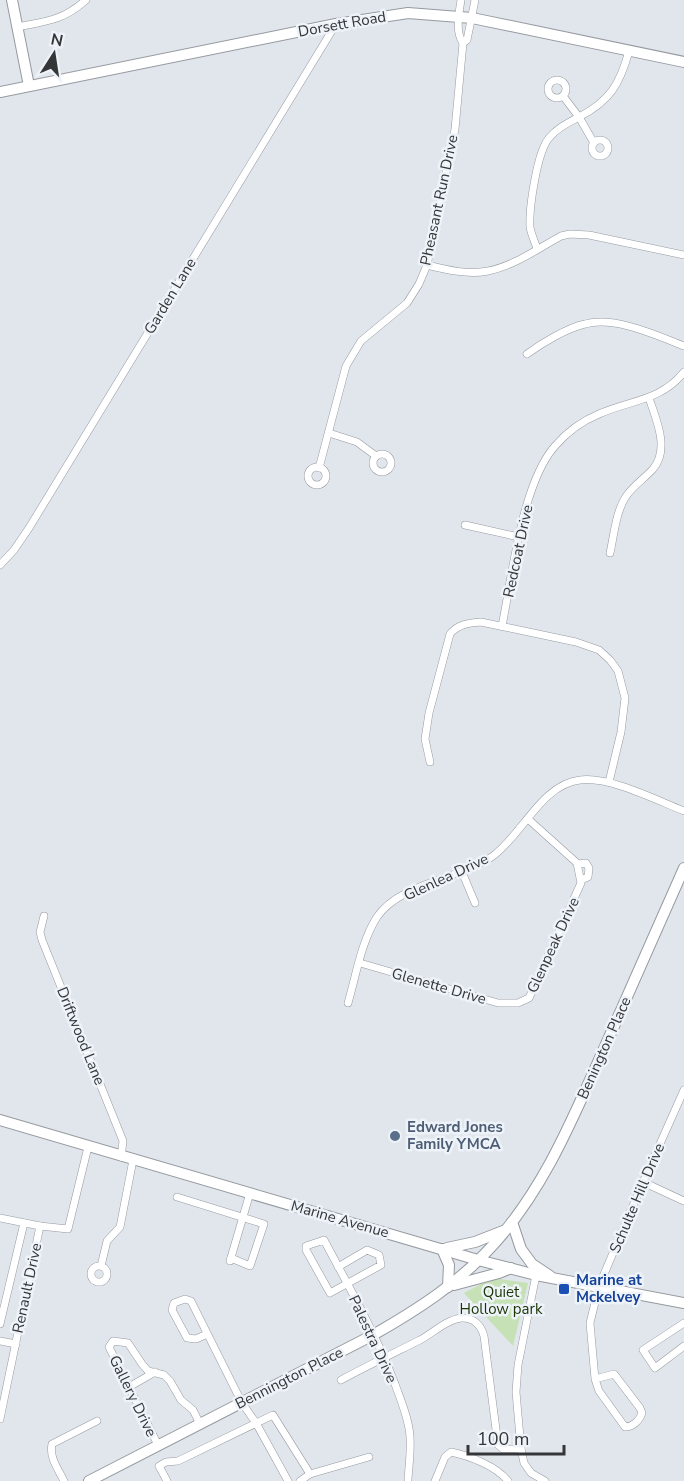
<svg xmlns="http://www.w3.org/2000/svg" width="684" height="1481" font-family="'Nunito Sans',sans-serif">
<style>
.green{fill:#c5e1b5}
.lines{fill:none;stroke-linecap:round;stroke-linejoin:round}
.street-casing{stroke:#969aa0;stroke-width:8}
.secondary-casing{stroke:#969aa0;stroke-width:12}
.street{stroke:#fff;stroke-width:7}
.secondary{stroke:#fff;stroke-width:10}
.service-dot{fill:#5c6f8a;stroke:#eef3f9;stroke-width:2}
.transit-dot{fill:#1a4fb4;stroke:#eef3f9;stroke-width:2}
.labels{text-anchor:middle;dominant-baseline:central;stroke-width:5;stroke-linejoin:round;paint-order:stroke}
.street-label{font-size:15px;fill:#343638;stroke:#eef3f9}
.service-label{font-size:15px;font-weight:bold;fill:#4e5e75;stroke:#eef3f9;text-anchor:start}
.transit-label{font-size:15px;font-weight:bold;fill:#164399;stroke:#eef3f9;text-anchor:start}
.park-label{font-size:15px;fill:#1b3504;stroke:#eef3f9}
</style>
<rect width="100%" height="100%" fill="#e0e6ec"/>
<path class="green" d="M493,1278l35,5 -15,63 -49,-53z"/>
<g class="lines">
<defs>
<g id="street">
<path d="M17,27c30,-6 45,-6 69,-27"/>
<path d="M463,43l4,-3 8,-40"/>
<circle cx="557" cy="89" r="9"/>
<path d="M563,96l16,21 15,26"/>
<circle cx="600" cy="148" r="8"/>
<path d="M537,249c-2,-7 -6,-15 -7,-22 -1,-19 7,-75 19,-89 8,-10 19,-15 30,-21 31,-16 41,-33 50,-66"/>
<path d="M427,265c20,5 41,10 61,6 26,-5 51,-23 73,-35l9,-2 19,1 95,20"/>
<path d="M527,354c15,-11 40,-26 58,-30 30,-8 71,11 99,22"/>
<path d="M329,433l28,9 19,14"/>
<circle cx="382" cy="463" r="9"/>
<circle cx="317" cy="476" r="9"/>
<path d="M319,468l27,-102 15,-25 46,-38 12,-19 8,-19 28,-136 8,-86c-8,-11 -4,-30 -2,-43"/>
<path d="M465,525l54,12"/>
<path d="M610,553c4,-18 6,-43 17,-58 7,-10 18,-17 26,-26 17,-20 3,-50 -4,-71"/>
<path d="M0,565l14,-15 15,-22 307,-504"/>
<path d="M502,626c10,-49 20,-143 53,-180 12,-14 27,-25 44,-32 31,-14 62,-13 85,-42"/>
<path d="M430,762l-5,-23 4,-26 21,-79c8,-10 19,-11 31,-12l95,20 23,8 11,10 8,11 7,27 -4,34 -12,50"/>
<path d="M578,864l8,-1 3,5 -1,9 -7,3"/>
<path d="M462,872l13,31"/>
<path d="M44,916l-4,16 2,8 81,201 -2,16"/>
<path d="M360,963l138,40h20l11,-5 52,-115 -4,-20 -49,-44"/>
<path d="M348,1003c8,-27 13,-61 29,-86 23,-34 83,-38 116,-61 29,-21 49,-72 87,-76 29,-4 76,20 104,31"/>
<path d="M643,1182l41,19"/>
<path d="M177,1197l87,27 -14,42 -19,-8"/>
<path d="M0,1218l40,8 28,3 20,-82"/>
<path d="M230,1261l20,-68"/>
<circle cx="99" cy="1274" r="8"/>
<path d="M101,1266l6,-25 13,-14 13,-67"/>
<path d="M338,1267l29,-17 12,5 2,10 -51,28 -24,-43v-4l18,-6c25,47 52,94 71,144 6,17 14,35 15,53 1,14 -1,28 -2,42"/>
<path d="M536,1275l-18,90 -2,27 5,57 3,14 7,10 14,8"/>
<path d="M684,1323l-41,27 12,18 29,-22"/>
<path d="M0,1324l24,-101"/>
<path d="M207,1334l-11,5 -9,-1 -15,-28 2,-7 11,-4 6,2 51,102 14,20 32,58"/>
<path d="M0,1341l16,3"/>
<path d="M595,1379l19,-5 26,34 2,5c-2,7 -9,14 -17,14l-26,-36 -4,-12 -5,-56 9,-37 44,-104 41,-92"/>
<path d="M341,1380c26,-14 53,-27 79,-40 13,-7 26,-20 41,-22 12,-1 20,7 23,18l14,109 5,4h18"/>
<path d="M129,1387l26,-15"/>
<path d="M0,1419l40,-193"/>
<path d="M158,1445l-49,-98 4,-6 15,2 14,21 6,7 16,4 6,6 11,19 12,10 7,14"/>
<path d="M64,1481c-6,-12 -15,-24 -12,-37l45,-23"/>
<path d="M167,1481l-8,-15 7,-4 12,-1 95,-46 37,59"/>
<path d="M300,1481l10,-7 59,-17"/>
<path d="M435,1481l10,-24 6,-5c19,4 45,14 57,29"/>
</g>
<g id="secondary">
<path d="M12,0l17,86"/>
<path d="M0,92l336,-68 72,-11 64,5 212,44"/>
<path d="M0,1120l478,140 58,15 148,28"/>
<path d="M512,1222l9,27 11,15 18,12"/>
<path d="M447,1248l28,-6 28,-11"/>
<path d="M442,1249l7,16 -1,22"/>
<path d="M454,1285l45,-12 12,-5"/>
<path d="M89,1481l284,-146c44,-25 86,-52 120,-90 51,-56 79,-125 110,-194 27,-61 54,-122 81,-183"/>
</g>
</defs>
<use href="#street" class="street-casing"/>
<use href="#secondary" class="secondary-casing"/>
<use href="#street" class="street"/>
<use href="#secondary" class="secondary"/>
</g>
<circle class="service-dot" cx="395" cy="1136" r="6"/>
<rect class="transit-dot" x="558" y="1283" width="12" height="12" rx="3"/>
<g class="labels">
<g class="street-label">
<text transform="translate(342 24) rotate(-10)">Dorsett Road</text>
<text transform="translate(439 200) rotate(-78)">Pheasant Run Drive</text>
<text transform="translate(170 296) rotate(-59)">Garden Lane</text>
<text transform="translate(518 551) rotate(-78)">Redcoat Drive</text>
<text transform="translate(446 877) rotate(-25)">Glenlea Drive</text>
<text transform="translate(553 945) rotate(-65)">Glenpeak Drive</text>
<text transform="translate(439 986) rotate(16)">Glenette Drive</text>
<text transform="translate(81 1036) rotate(68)">Driftwood Lane</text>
<text transform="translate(604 1048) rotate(-66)">Benington Place</text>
<text transform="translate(637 1198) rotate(-67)">Schulte Hill Drive</text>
<text transform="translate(340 1219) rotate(16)">Marine Avenue</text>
<text transform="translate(27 1288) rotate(-78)">Renault Drive</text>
<text transform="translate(373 1339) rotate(65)">Palestra Drive</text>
<text transform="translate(289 1378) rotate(-27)">Bennington Place</text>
<text transform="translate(133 1396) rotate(64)">Gallery Drive</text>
</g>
<g class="service-label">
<text x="407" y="1127">Edward Jones<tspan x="407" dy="17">Family YMCA</tspan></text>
</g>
<g class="transit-label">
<text x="576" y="1280">Marine at<tspan x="576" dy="17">Mckelvey</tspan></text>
</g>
<g class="park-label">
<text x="501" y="1292">Quiet<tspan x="501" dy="17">Hollow park</tspan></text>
</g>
</g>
<g transform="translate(54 54) rotate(12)" stroke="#eef3f9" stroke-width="4.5" paint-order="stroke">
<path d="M0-4.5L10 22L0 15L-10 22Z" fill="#343638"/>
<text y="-9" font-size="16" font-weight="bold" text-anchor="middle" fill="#343638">N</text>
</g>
<path d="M468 1445v9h96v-9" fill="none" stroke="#343638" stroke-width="3"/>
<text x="477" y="1445" font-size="18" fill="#343638" stroke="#eef3f9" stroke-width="4.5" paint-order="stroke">100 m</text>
</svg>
